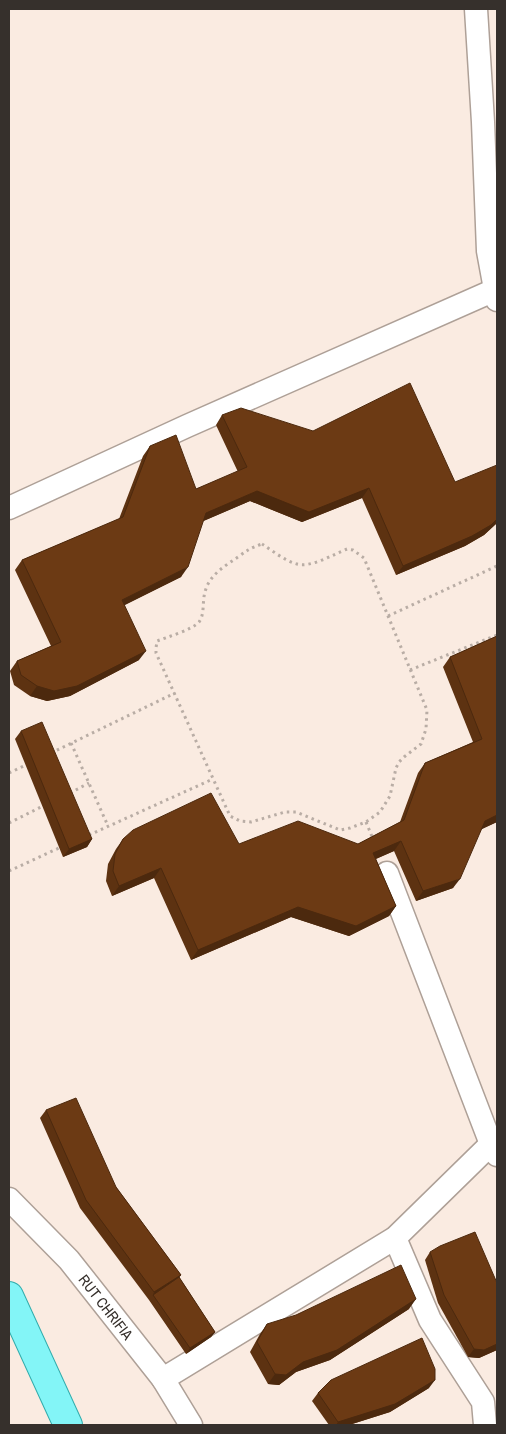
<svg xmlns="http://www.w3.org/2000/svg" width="506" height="1434" font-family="'Archivo Narrow',sans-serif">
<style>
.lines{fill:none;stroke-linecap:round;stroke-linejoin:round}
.minor-casing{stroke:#aea097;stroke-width:25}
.major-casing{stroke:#32acac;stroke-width:30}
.path{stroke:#b9ada5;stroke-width:3;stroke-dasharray:2.5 4;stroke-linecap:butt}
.minor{stroke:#fff;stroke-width:22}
.major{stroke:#83f5f7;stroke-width:28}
.wall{fill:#5d3211}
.shaded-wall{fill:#4c290e}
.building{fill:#6c3a14;stroke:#4c290e}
.labels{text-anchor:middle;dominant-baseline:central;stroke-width:5;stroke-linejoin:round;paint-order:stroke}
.street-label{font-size:15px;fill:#36302c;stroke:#fff}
</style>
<rect width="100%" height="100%" fill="#faebe1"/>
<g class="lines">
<defs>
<g id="minor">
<path d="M476,9l7,113 5,129 9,49"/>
<path d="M9,508l178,-82 310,-137"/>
<path d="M387,873l104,271 6,11"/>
<path d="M9,1199l60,61 94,119 28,46"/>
<path d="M395,1238l35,82 53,82 2,23"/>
<path d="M163,1379l232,-141 96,-94"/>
</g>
<path id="major" d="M9,1296l59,129"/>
</defs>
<use href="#minor" class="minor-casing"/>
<use href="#major" class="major-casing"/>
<g class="path">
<path d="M262,544c11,7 23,17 35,20 14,4 37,-10 50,-15l6,1 11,8 63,152 -1,19 -5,15 -17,13 -5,5 -3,6 -6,28 -10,16 -14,10 -16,6 -10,2 -44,-18h-11l-34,10 -11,-1 -10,-5 -74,-163v-5l1,-7c10,-4 35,-11 42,-19 6,-8 3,-20 6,-30 4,-17 20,-26 33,-35 8,-6 14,-10 24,-13z"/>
<path d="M388,616l109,-50"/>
<path d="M410,670l87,-35"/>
<path d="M71,743l37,83"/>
<path d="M51,753l124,-60"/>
<path d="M9,773l17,-8"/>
<path d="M70,793l19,-10"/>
<path d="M366,822l7,17"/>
<path d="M9,823l34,-17"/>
<path d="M89,835l124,-56"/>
<path d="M9,871l50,-23"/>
</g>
<use href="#minor" class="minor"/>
<use href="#major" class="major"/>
</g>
<g class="wall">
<path d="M222,415l233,67 42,41 -13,12 -19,11 -69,29 -34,-77 -60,24 -52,-21 -47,20 -22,56 -57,28 15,55 -69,36 -23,5 -17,-5 -16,-11 -4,-14 7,-10 34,-15 -36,-76 7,-10 97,-41 24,-63 7,-10 46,43 42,-17 -22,-47z"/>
<path d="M497,636v186l-16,7 -28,59 -37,13 -22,-50 -18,8 20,47 -7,10 -40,20 -58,-19 -100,43 -37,-82 -42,18 -6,-15 2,-17 8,-15 7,-10 116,5h119l42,-22 18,-49 7,-10 48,-21 -30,-75 7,-10z"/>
<path d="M21,731l71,108 -5,8 -24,10 -48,-118z"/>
<path d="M46,1110l70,77 65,88 -2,2 36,55 -4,5 -25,17 -37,-54 -69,-92 -40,-90z"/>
<path d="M430,1252l67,31v67l-18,8 -11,-1 -30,-54 -13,-43z"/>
<path d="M409,1309l-79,51 -34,12 -17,13 -11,-1 -18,-32 10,-18 7,-10z"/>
<path d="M429,1388l-39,24 -41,13h-20l-17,-24 6,-8z"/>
</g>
<g class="shaded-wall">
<path d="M369,488l-7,10 -60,24 -52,-21 -51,22 7,-10 51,-22z"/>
<path d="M497,519v4l-13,12 -19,11 -69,29 7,-9z"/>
<path d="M188,567l-7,10 -66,33 7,-10z"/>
<path d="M146,651l-7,9 -69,36 -23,5 -17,-5 7,-10z"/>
<path d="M497,815v7l-19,9 7,-10z"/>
<path d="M92,839l-5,8 -24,10 6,-8z"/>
<path d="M401,841l-7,10 -28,12 7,-10z"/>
<path d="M161,868l-7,10 -42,18 7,-10z"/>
<path d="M460,879l-7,9 -37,13 7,-10z"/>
<path d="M396,906l-7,10 -40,20 -58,-19 -100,43 7,-10 100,-43z"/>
<path d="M181,1275l-6,8 -22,12 1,-3z"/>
<path d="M416,1299l-7,10 -79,51 -34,12 -17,13 -11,-1 7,-10z"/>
<path d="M215,1332l-4,5 -25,17 4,-6z"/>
<path d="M497,1344v6l-18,8 -11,-1 6,-8z"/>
<path d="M435,1380l-6,8 -39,24 -41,13h-13l2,-3z"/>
</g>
<g class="building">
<path d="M410,383l45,99 42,-17v54l-6,6 -19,11 -69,30 -34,-78 -60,24 -52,-21 -51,22 -18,54 -66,33 24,51 -69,35 -23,5 -17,-5 -16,-11 -4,-14 44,-19 -39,-82 101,-43 27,-71 26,-11 20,54 51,-22 -25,-52 19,-7 72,23z"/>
<path d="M497,636v179l-12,6 -25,58 -37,12 -22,-50 -28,12 23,53 -40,20 -58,-19 -100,43 -37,-82 -42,18 -6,-15 2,-17 8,-15 10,-9 78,-37 28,51 59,-23 60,23 46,-24 21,-57 57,-24 -32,-82z"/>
<path d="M42,722l50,117 -23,10 -48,-118z"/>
<path d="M76,1098l40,89 65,88 -27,17 -68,-92 -40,-90z"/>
<path d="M475,1232l22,51v61l-13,6 -10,-1 -30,-54 -14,-43 10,-6z"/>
<path d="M401,1265l15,34 -79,51 -34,12 -17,13 -11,-1 -18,-32 10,-18 29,-9z"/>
<path d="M179,1277l36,55 -25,16 -37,-53z"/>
<path d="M422,1338l13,31v11l-40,24 -57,18 -20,-29 13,-13z"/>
</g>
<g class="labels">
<g class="street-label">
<text transform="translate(106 1307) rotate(52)">RUT CHRIFIA</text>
</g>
</g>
<rect width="506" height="1434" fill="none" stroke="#36302c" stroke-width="20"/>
</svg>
